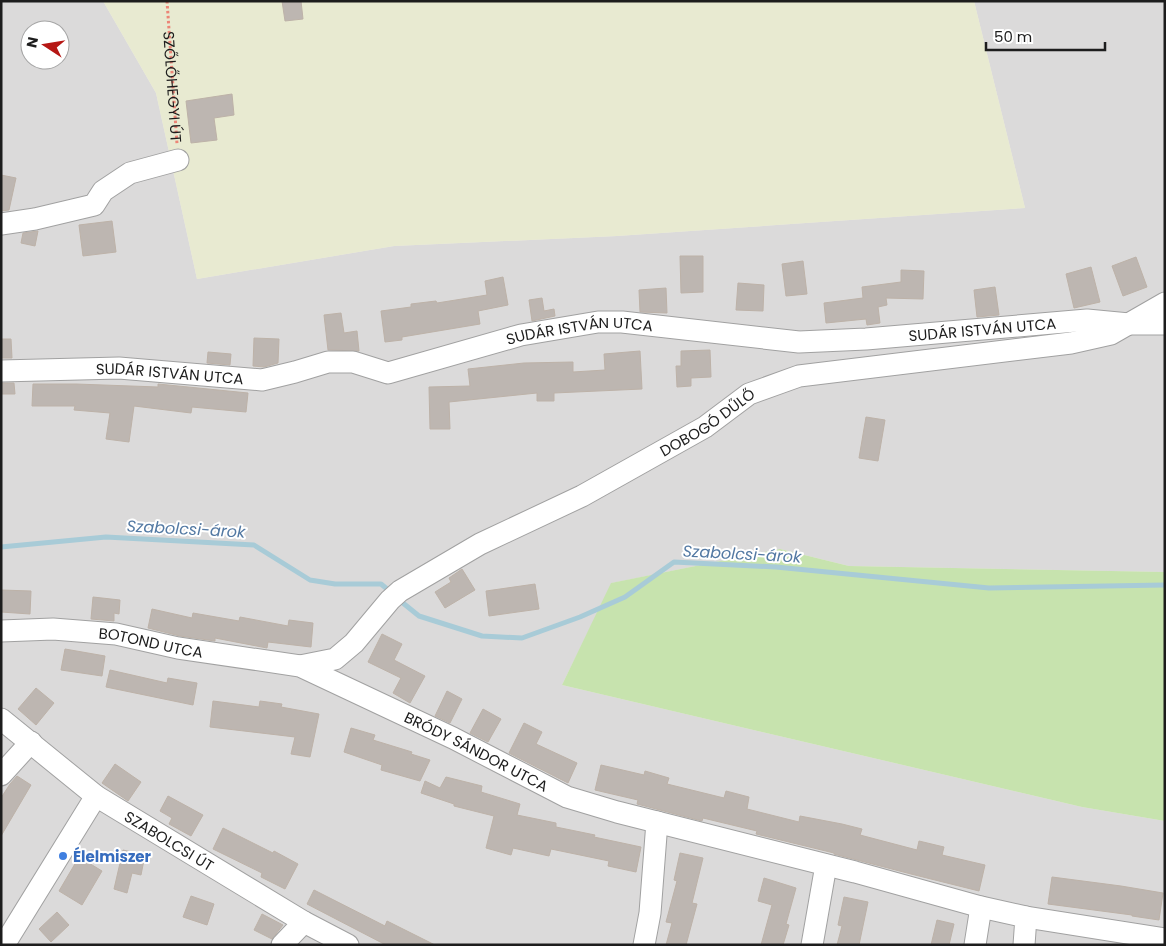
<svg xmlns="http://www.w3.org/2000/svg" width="1166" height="946" font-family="Poppins,sans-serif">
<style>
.residential{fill:#dbdada;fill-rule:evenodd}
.farmland{fill:#e8ead1}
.grass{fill:#c7e3ae}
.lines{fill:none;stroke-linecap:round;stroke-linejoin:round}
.stream{stroke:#a8cbd7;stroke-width:5}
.building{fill:#bdb6b1;stroke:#bdb2a8}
.minor-casing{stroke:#a1a1a1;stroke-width:23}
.path{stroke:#ec8577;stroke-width:3;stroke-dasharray:2.5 2.5;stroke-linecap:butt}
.minor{stroke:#fff;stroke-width:21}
.shop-dot{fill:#3f7fe0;stroke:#fff;stroke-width:2}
.labels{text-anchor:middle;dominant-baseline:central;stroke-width:4;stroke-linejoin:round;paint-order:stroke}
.street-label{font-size:15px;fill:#1d1d1d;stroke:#fff}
.shop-label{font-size:15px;font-weight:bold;fill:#366cbe;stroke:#fff;text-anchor:start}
.water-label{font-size:16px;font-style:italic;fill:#5379a3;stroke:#fff}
</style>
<rect width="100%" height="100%" fill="#edeae4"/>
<path class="residential" d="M1,1h102l53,92 41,186 197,-33 223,-10 408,-28 -51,-207h191v571l-316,-6 -69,-17 -168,34 -50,102 520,122 83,14v124h-1164zM30,30h30v30h-30z"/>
<path class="farmland" d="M103,1h871l51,207 -408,28 -223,10 -197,33 -41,-186z"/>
<path class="grass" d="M780,549l69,17 316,6v249l-83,-14 -520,-122 49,-102z"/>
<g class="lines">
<g class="stream">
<path d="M1,547l105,-10 148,8 56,35 25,4h46l11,9"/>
<path d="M398,599l21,17 63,20 40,2 58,-21 45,-20 49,-35 102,5 213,21 176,-3"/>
</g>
</g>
<g class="building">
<path d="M282,1h19l2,18 -18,2z"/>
<path d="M232,94l2,21 -20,3 3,22 -26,3 -5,-42z"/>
<path d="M1,175l15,3 -7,32 -8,1z"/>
<path d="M112,221l4,31 -33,4 -4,-31z"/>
<path d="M38,231l-3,15 -14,-3 2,-10z"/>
<path d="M680,256h23v36l-22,1z"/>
<path d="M1136,257l11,30 -24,9 -11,-30z"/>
<path d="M803,261l4,33 -21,2 -4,-32z"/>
<path d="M1091,267l9,35 -26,6 -8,-34z"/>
<path d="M901,270l23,1 -1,28 -37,-1 1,7 -9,2 2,16 -13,2 -1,-6 -40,4 -2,-20 39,-5 -1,-11 39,-5z"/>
<path d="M503,277l5,28 -30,6 2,13 -78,13v3l-17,2 -4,-31 30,-4v-3l25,-3 1,2 50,-8 -2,-14z"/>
<path d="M738,283l26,2 -1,26 -27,-1z"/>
<path d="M995,287l4,28 -22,2 -3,-27z"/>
<path d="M666,288l1,25 -27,-1 -1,-22z"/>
<path d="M542,298l2,13 10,-2 1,7 -23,5 -3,-21z"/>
<path d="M341,313l3,20 13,-2 2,20 -31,-1 -4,-35z"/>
<path d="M254,338l25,1 -1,24 -14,4 -11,-1z"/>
<path d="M1,339h10l1,19h-11z"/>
<path d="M710,350l1,27 -20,1v8l-14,1 -1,-21h5v-15z"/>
<path d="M640,351l2,38 -88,4v8h-17v-8l-88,9 1,27h-20l-1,-42 41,-1 -2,-17 56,-6 49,-1v10l32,-2 -1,-16z"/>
<path d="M208,352l23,2 -1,11 -23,-2z"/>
<path d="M1,383h13l1,11h-14z"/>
<path d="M33,384h43l82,3v-3l90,9 -2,19 -54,-5 -1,6 -57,-7 -5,36 -23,-3 4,-26 -36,-3 1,-4h-43z"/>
<path d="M866,417l19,3 -7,41 -19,-3z"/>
<path d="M462,569l13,21 -30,18 -10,-16 16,-10 -2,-4z"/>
<path d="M535,584l4,25 -50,7 -3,-25z"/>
<path d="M1,590l30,1 -1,23 -29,-2z"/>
<path d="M93,597l27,3 -1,14 -5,-1v8l-23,-2z"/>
<path d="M152,609l40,9 1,-5 46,8 1,-4 48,9 1,-6 24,3 -2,24 -43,-5 -1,6 -52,-10v3l-35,-5 -32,-8z"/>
<path d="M382,634l20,10 -8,16 31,16 -15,27 -17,-10 8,-15 -33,-16z"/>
<path d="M65,649l40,7 -3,20 -41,-6z"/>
<path d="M110,670l57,13 1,-5 29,5 -4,22 -87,-18z"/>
<path d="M36,688l18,15 -18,22 -18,-16z"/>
<path d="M447,691l15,8 -12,24 -15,-7z"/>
<path d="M213,701l46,6 1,-6 22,3 -1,3 38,7 -9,43 -19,-3 4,-17 -85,-10z"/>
<path d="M483,709l18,10 -13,23 -18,-9z"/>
<path d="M524,723l18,9 -6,12 41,19 -9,20 -59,-30z"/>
<path d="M351,728l24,7 -2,5 39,12 -1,2 19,6 -10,21 -39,-11 1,-5 -38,-13z"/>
<path d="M115,764l26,18 -13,19 -26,-18z"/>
<path d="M601,765l43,10 1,-4 24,7 -2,6 57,14 2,-7 23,6 -2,12 52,13 1,-6 42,8 20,5 -2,6 57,15 2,-9 25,6 -2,8 43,10 -6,26 -68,-17 -77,-20v-1l-78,-19 1,-3 -54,-13 -1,3 -65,-17 1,-4 -43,-10z"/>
<path d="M17,776l14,9 -30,51v-38l9,-14z"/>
<path d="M446,777l36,9 -1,6 39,12 -3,11 39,8v4l39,8 -1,2 47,10 -5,25 -28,-6 1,-5 -58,-12 -2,7 -36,-8 -2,7 -25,-7 8,-32 -40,-10v-2l-33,-11 4,-12 15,7z"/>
<path d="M168,796l35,19 -12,21 -22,-12 3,-6 -12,-7z"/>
<path d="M223,828l50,25 1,-2 24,13 -13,25 -24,-12 1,-4 -49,-24z"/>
<path d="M123,850l22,5 -4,20 -9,-2 -5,20 -13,-4z"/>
<path d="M680,853l23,5 -11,45 5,1 -11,41h-20l6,-22 -6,-1 11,-41 -3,-1z"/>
<path d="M79,857l23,14 -20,34 -23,-14z"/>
<path d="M1052,877l69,9 42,7 -4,27 -27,-4v-1l-84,-11z"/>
<path d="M764,878l32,10 -10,36 3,1 -6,20h-22l11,-40 -14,-4z"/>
<path d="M314,890l71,36 2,-5 48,24h-49l-79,-41z"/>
<path d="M191,896l23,8 -7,21 -24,-8z"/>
<path d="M844,897l24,5 -9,43h-22l5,-19 -4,-1z"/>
<path d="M57,912l12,13 -18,17 -12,-13z"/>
<path d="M262,914l21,11 -11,14 -18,-9z"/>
<path d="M937,920l17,4 -5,21h-18z"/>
</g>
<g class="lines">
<defs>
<g id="minor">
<path d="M1,224l34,-5 59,-14 9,-14 27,-18 48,-13"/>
<path id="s2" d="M1,371l118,-3 143,12 33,-8 33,-10h25l35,11 133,-38 77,-13h24l177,20 67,-3 221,-19 42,4h36"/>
<path id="s3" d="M1,631l52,-2 63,5 62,14 122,18 153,72 114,59 50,15 238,60 126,35"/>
<path id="s4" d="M300,666l35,-7 19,-16 36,-43 10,-9 80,-47 102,-48 123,-69 44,-33 50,-18 272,-33 40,-9 54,-31"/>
<path id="s5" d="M1,719l95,77 208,126 44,23"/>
<path d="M1,775l30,-33"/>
<path d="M1026,917l139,22"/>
<path d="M4,945l92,-149"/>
<path d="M282,945l22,-23"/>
<path d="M644,945l6,-32 7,-91"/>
<path d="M812,945l14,-80"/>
<path d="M975,945l6,-38 45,10 -2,28"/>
</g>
</defs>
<use href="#minor" class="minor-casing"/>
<path class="path" id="s1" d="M167,1l10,143"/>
<use href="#minor" class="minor"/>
</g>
<circle class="shop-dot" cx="63" cy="856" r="5"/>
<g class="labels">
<g class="street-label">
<text stroke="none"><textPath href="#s1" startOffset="86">SZŐLŐHEGYI ÚT</textPath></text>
<text stroke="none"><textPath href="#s2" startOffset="994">SUDÁR ISTVÁN UTCA</textPath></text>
<text stroke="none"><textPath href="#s2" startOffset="589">SUDÁR ISTVÁN UTCA</textPath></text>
<text stroke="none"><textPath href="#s2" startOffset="169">SUDÁR ISTVÁN UTCA</textPath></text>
<text stroke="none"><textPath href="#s4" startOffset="481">DOBOGÓ DŰLŐ</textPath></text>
<text stroke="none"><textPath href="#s3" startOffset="151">BOTOND UTCA</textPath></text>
<text stroke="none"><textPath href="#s3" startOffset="498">BRÓDY SÁNDOR UTCA</textPath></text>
<text stroke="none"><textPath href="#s5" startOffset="208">SZABOLCSI ÚT</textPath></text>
</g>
<g class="shop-label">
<text x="73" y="856">Élelmiszer</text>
</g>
<g class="water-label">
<text transform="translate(186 529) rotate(3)">Szabolcsi-árok</text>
<text transform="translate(742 554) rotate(3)">Szabolcsi-árok</text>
</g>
</g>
<rect width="1166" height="946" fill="none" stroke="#1d1d1d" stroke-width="5"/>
<g transform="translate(45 45) rotate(282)"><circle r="24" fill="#ffffff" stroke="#a5a5a5"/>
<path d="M0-4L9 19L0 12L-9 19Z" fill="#b61714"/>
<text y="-8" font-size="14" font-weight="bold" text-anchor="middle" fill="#1d1d1d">N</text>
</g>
<path d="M986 42v8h119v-8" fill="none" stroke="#1d1d1d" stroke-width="2.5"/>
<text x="994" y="42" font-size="15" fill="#1d1d1d" stroke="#ffffff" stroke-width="4" paint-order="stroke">50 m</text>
</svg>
